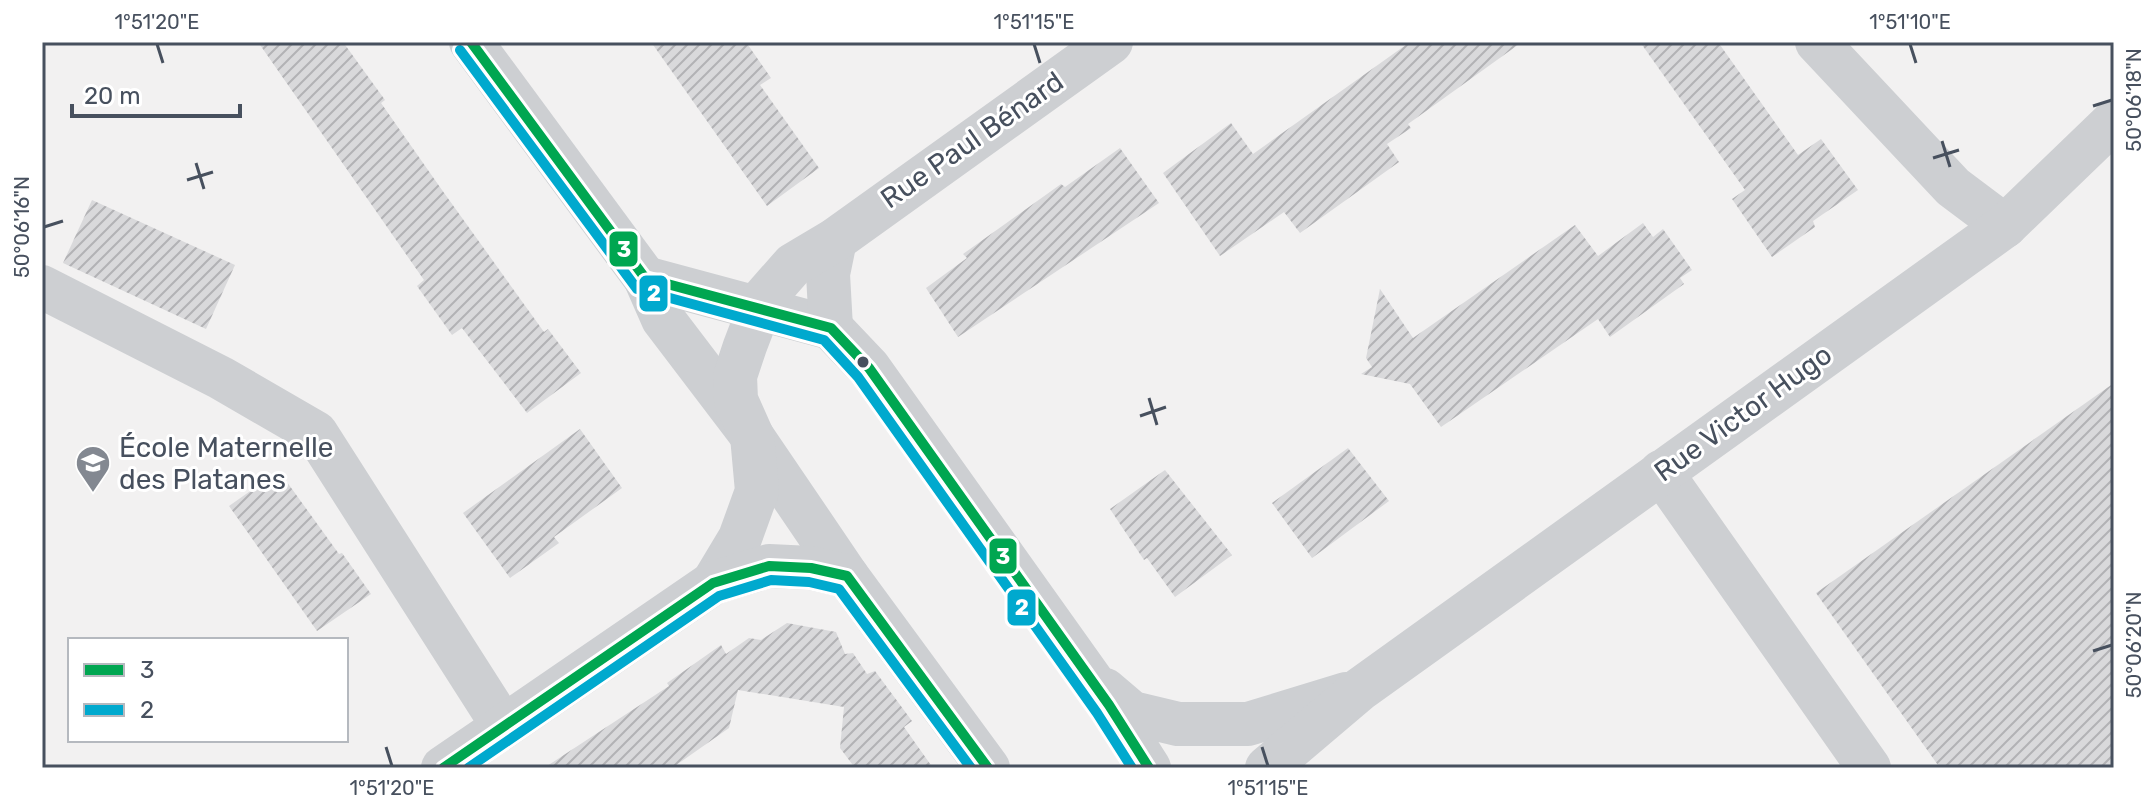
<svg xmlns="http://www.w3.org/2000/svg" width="2156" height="810" font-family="Rubik,sans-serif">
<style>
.building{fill:url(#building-hatch)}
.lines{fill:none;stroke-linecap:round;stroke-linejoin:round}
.minor{stroke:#cdcfd2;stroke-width:44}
.bus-1-casing{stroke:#fff;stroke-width:16}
.bus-2-casing{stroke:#fff;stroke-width:16}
.bus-1{stroke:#00a651;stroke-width:10}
.bus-2{stroke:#00a9ce;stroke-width:10}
.ticks{fill:none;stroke:#47505e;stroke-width:3}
.bus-dot{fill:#47505e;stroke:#fff;stroke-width:3}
.labels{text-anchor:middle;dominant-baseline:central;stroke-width:6;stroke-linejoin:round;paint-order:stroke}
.street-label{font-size:28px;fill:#47505e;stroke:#fff}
.poi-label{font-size:28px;fill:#47505e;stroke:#fff;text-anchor:start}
.line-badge{stroke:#fff;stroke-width:3}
.badge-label{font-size:22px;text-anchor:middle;font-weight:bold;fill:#fff}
.neatline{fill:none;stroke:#47505e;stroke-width:3}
.ticks-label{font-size:20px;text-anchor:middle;fill:#47505e}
</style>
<defs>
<pattern id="building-hatch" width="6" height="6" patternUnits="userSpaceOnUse" patternTransform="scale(2)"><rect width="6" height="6" fill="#d9d9db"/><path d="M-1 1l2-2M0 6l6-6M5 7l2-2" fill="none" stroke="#b2b2b5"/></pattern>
</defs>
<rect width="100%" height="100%" fill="#f2f1f1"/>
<g class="building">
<path d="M258,42h85l42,58 -4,3 61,87 102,142 4,-3 33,44 -54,40 -65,-85 -10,7 -35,-49 7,-6z"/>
<path d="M651,42h95l25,36 -11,7 59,83 -52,38z"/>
<path d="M1410,42h112l-114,82 3,4 -24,16 12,18 -99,71 -16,-21 -64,44 -57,-83 68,-50 22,31z"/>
<path d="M1640,42h78l80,113 23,-16 37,51 -45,31 2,6 -43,30 -40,-58 13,-9z"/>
<path d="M1120,148l39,55 -201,134 -32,-49 41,-30 -4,-4 98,-70 4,3z"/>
<path d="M92,200l143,65 -29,64 -143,-66z"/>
<path d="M1643,223l10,14 10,-8 29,41 -12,8 4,6 -74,53 -12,-18 -157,108 -31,-43 -49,-10 11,-7 -6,-9 14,-69 33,49 162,-113 23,31z"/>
<path d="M2114,383v385h-174l-124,-175z"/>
<path d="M580,429l42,59 -68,49 5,6 -49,35 -47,-65z"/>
<path d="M1348,448l41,53 -77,57 -40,-55z"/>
<path d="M1165,470l67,85 -57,42 -28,-39 -3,2 -34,-51z"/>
<path d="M279,471l60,83 3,-1 29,41 -54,37 -88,-125z"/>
<path d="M787,623l49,9 9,22 8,-1 14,21 8,-3 37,50 -8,6 29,41h-78l-15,-20 4,-41 -106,-17 -9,38 -57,40h-128l125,-82 -2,-3 54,-38 5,9 23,-16 12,2z"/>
</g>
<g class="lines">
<g class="minor">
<path d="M471,42l174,236 18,41 89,117 95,140 141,192"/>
<path d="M1817,42l136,145 52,39"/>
<path d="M645,278l186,50 38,40 240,337 40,63"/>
<path d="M42,287l179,91 95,55 187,293"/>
<path d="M831,328l-3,-54 7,-34"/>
<path d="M1661,472l208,296"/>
<path d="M713,583l27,-45 17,-47 -5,-55 -16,-36 -1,-24 10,-30 18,-47 30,-34 42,-25 276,-198"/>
<path d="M1105,690l27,23 46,11h70l98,-30"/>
<path d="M443,768l270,-185 56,-17 42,2 36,8"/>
<path d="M1267,768l92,-78 646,-464 109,-105"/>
</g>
<defs>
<g id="bus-1">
<path d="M471,42l174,236 186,50 38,40 240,337 40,63"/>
<path d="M443,768l270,-185 56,-17 42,2 36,8 141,192"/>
</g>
<g id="bus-2">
<path d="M460,50l177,239 187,51 34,37 239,336 35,55"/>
<path d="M468,768l251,-172 52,-16 38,2 30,7 132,179"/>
</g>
</defs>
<use href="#bus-1" class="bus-1-casing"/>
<use href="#bus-2" class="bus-2-casing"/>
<use href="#bus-1" class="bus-1"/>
<use href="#bus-2" class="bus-2"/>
</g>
<path class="ticks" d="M157,44l6,19M1034,44l6,19M1910,44l6,19M2093,106l19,-6M1942,141l8,26M1933,158l26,-8M196,163l8,26M187,180l26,-8M44,227l19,-6M1149,398l8,27M1140,416l26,-9M2093,651l19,-6M386,747l6,19M1262,747l6,19"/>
<defs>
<symbol id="school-pin" viewBox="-11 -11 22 30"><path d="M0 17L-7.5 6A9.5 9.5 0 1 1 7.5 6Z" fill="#838891" stroke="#fff"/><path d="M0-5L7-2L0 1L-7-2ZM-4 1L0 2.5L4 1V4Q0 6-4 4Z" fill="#fff"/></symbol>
</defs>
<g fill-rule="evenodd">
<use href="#school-pin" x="73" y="443" width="40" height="54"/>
</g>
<circle class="bus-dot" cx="863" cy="362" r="7"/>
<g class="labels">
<g class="street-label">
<text transform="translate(972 140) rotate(-35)">Rue Paul Bénard</text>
<text transform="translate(1743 413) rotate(-36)">Rue Victor Hugo</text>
</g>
<g class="poi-label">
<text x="119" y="447">École Maternelle<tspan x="119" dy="32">des Platanes</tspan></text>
</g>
</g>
<g class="line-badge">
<rect x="608" y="230" width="31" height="38" rx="8" fill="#00a651"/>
<rect x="638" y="274" width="31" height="39" rx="8" fill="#00a9ce"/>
<rect x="988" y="537" width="30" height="38" rx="8" fill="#00a651"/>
<rect x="1006" y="588" width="31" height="39" rx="8" fill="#00a9ce"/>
</g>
<g class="badge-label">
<text x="624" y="257">3</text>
<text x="654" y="301">2</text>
<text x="1003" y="564">3</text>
<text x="1022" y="615">2</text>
</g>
<rect width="2156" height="810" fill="none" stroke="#ffffff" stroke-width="88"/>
<rect x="68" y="638" width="280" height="104" fill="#ffffff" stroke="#b5b9bf" stroke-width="2"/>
<rect x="84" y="664" width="40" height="12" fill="#00a651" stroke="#b5b9bf" stroke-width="2"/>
<text x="140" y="678" font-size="24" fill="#47505e">3</text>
<rect x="84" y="704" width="40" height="12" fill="#00a9ce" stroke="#b5b9bf" stroke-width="2"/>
<text x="140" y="718" font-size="24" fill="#47505e">2</text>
<path d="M72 104v12h168v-12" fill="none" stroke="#47505e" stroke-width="4"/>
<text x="84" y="104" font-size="24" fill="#47505e" stroke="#ffffff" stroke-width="6" paint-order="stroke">20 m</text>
<rect x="44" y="44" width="2068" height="722" class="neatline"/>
<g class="ticks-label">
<text x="157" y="29">1°51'20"E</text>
<text x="1034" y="29">1°51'15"E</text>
<text x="1910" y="29">1°51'10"E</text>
<text transform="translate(2134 100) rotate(-90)" y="7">50°06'18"N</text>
<text transform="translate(22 227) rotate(-90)" y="7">50°06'16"N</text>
<text transform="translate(2134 645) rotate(-90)" y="7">50°06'20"N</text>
<text x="392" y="795">1°51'20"E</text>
<text x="1268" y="795">1°51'15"E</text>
</g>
</svg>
